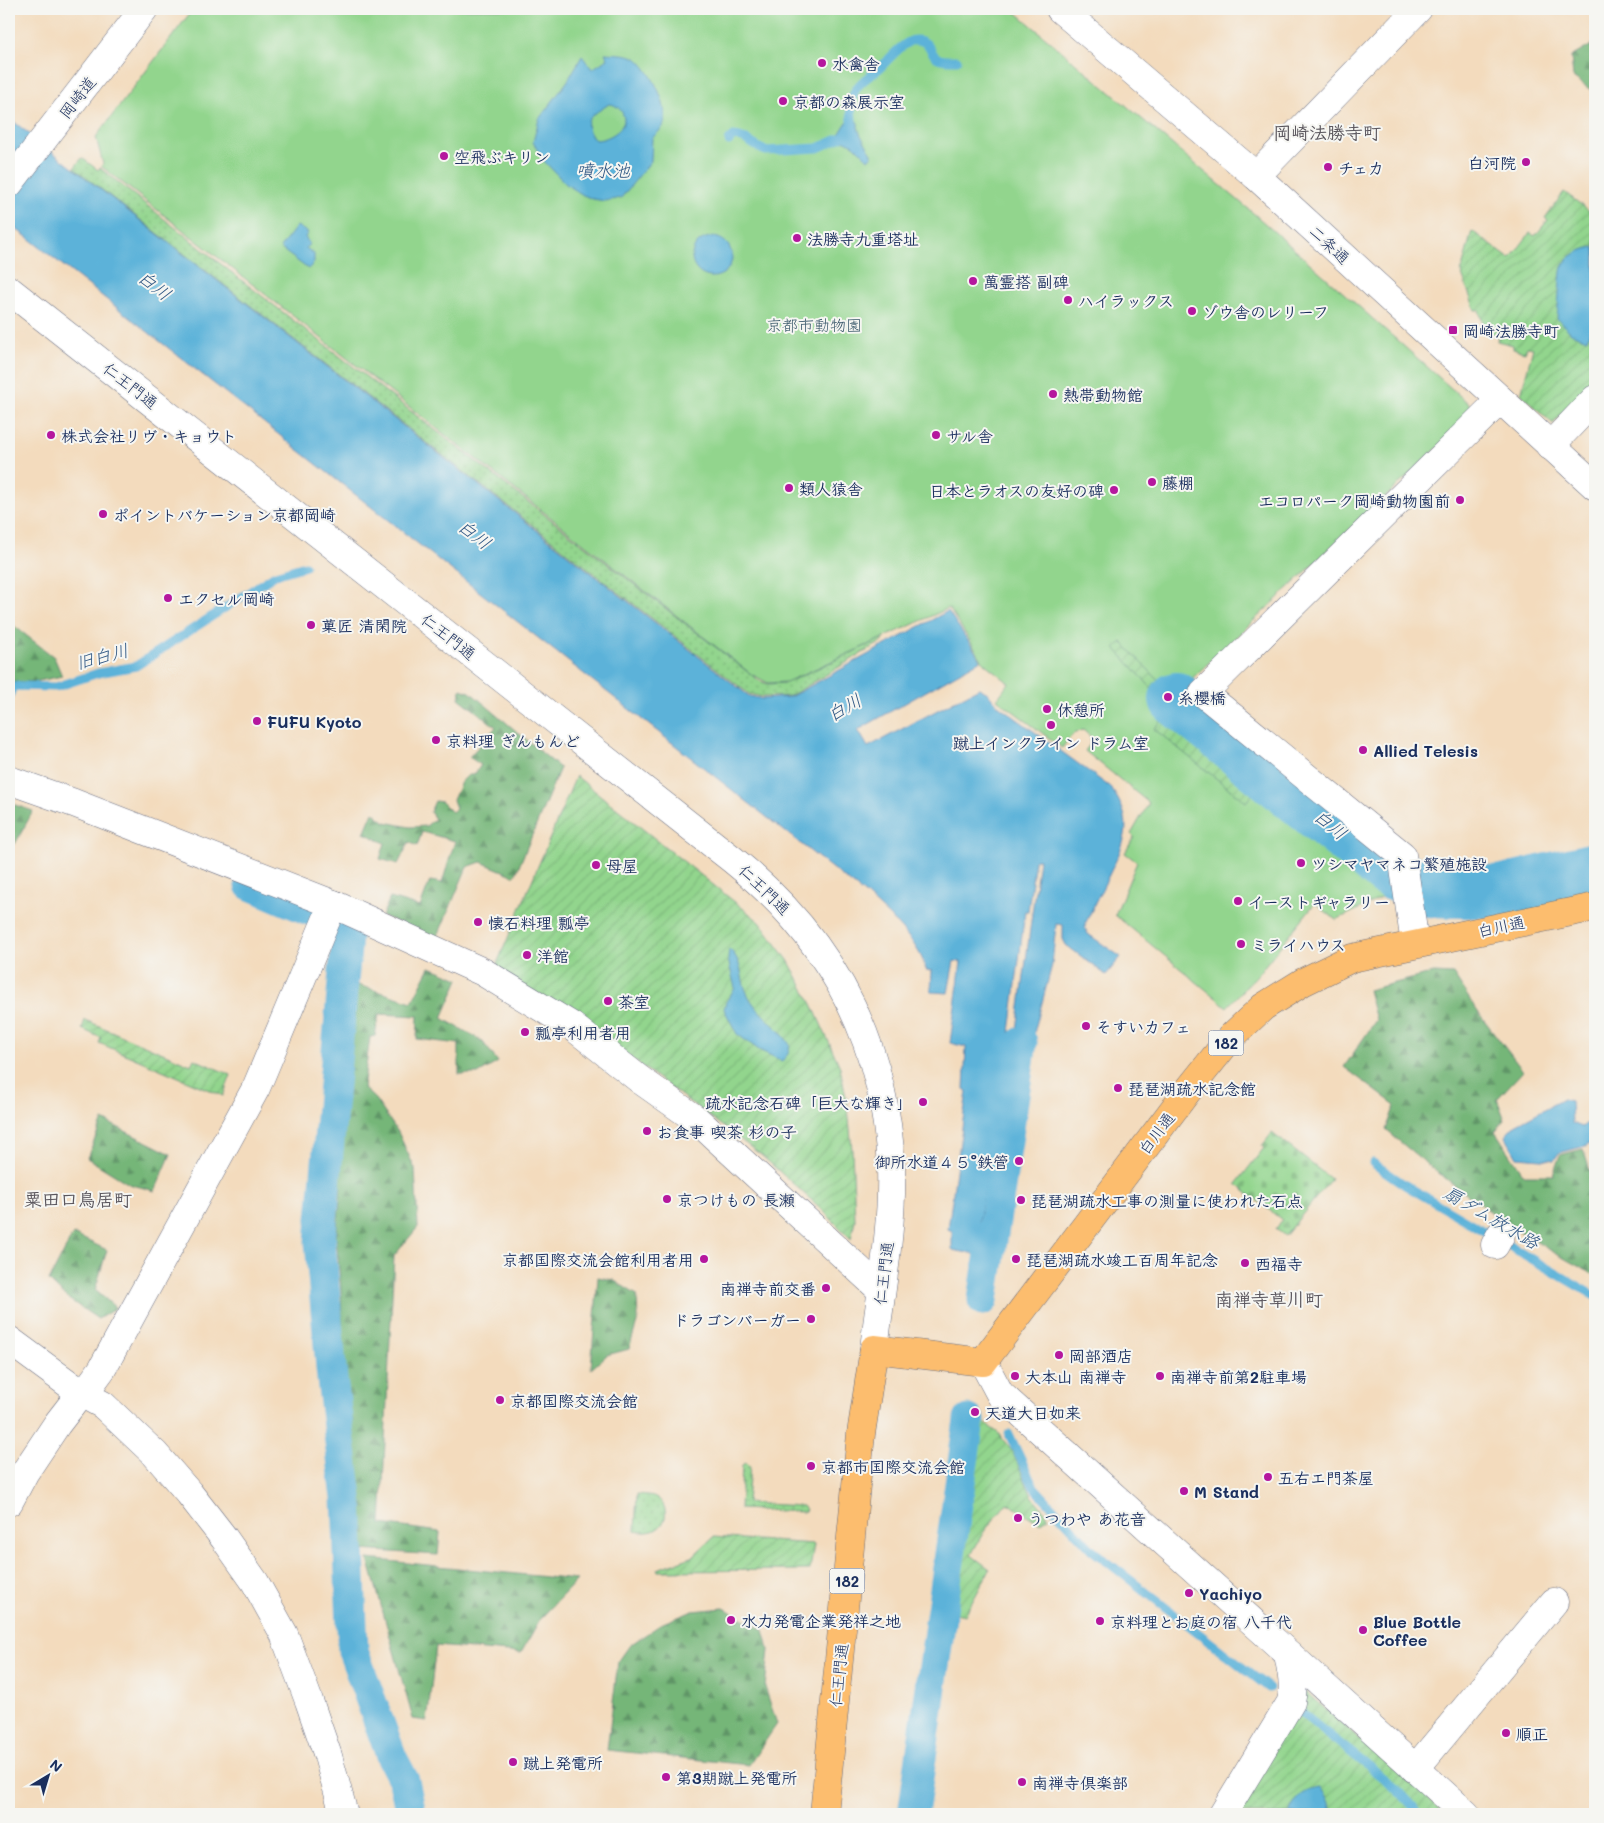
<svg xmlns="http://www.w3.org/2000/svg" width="1604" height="1823" font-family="Mali,'Klee One',sans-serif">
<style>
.grass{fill:url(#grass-dots);stroke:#568276}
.forest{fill:url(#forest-firs);stroke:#48726b}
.cemetery{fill:url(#cemetery-stones);stroke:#568276}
.park{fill:#92d58d;stroke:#568276}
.garden{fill:url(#garden-furrows);stroke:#568276}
.water{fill:#5cb2d9;stroke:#3c709c;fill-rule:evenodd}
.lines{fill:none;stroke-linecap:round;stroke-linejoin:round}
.stream{stroke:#5cb2d9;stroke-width:9}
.canal{stroke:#5cb2d9;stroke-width:31}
.river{stroke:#5cb2d9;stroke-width:54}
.minor-casing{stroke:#676b7f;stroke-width:29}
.major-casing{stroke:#676b7f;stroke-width:29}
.minor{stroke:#fff;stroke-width:28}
.major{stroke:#fcbd6e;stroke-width:28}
.poi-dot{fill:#b5179e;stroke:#f6f6f2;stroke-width:2}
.labels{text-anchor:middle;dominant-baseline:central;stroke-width:4;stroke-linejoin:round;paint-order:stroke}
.shield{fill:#f6f6f2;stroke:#5d6b8a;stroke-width:1}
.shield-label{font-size:15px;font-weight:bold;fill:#1b2f5e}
.poi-label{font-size:16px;font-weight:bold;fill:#1b2f5e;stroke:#f6f6f2;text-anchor:start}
.street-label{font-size:16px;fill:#1b2f5e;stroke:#f6f6f2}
.park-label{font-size:16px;fill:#39586a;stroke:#f6f6f2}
.neighbourhood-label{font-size:18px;font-weight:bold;fill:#5b575e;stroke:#f6f6f2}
.water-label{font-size:18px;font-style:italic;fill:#2e5683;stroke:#f6f6f2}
</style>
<defs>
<pattern id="grass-dots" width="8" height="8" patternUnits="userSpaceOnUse" patternTransform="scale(1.25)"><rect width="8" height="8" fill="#92d58d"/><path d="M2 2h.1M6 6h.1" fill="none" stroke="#7db77c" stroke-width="1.8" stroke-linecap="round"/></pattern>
<pattern id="forest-firs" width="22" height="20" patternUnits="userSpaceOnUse" patternTransform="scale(1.25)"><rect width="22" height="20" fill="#75b678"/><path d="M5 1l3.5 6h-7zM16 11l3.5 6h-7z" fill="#5f9466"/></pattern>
<pattern id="cemetery-stones" width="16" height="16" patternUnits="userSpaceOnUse" patternTransform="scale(1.25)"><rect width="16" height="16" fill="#92d58d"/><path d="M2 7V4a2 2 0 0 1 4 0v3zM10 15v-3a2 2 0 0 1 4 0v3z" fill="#7db77c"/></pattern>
<pattern id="garden-furrows" width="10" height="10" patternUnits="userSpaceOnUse" patternTransform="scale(1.25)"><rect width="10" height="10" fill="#92d58d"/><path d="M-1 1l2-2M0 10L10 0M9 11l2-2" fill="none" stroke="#7db77c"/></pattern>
</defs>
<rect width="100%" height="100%" fill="#f6f6f2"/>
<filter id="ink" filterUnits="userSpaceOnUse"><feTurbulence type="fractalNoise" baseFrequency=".02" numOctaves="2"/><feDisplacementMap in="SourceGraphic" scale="10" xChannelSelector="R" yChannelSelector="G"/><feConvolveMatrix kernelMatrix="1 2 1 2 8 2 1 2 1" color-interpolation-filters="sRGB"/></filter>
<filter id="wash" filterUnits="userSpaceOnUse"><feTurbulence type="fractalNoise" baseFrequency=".0096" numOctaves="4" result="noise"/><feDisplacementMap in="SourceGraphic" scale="20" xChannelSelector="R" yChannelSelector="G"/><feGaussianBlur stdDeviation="1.12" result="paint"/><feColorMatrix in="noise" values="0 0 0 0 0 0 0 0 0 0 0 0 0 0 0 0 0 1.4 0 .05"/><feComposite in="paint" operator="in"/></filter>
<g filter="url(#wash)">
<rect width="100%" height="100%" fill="#f3dbbd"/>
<g class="grass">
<path d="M82,158l16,12 2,-2 131,104 527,408 9,4 19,-1 99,-46 -2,4 -93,55 -27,1 -14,-3 -675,-526z"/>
<path d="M745,1463l5,3 -3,37 56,3 3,3 -1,2 -2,1 -63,-3 2,-44z"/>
<path d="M637,1494c6,1 15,0 20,4 12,8 11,26 -2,32 -6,3 -14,2 -20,1z"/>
</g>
<g class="forest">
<path d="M1595,43v50l-22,-16 -2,-20z"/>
<path d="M9,622l45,35 8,19 -28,6 -25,-1z"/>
<path d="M461,689l9,3 90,76 -45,108 -34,-14 -14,5 -30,71 -55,-22 8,-18 30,9 10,-26 12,2 13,-42 -33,-9 -5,14 -8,-4 -11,22 -18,-5 5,-16 -21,-10 9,-21 12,10 25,5 16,-1 9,-7 -5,-7 5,-11 7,1 10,10 4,-4 -3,-8 8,-18 7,-7h6l7,-10 -12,-8 27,-30 -37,-29z"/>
<path d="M9,803l24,8 -18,33 -6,-4z"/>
<path d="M430,967l29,12 -17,39 40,23 16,21 -20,12h-19v-30l-42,-5 1,-23 -39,-2 -4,22 -5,1 -7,51 12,11 23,33 17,37 3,58 -24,29 -13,268 59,8 -2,23 -79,-5 -3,-28 1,-24 -6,-54 -9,-29 1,-63 -2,-61 -5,-55 4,-35 5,-184 7,-34 60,19z"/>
<path d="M1434,973l19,1 25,38 45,59 -26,28 8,21 -10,11 29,44h29l7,-20 23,-6 12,37v89c-76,-39 -144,-90 -209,-145l9,-25 -51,-38 32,-47 -8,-30z"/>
<path d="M103,1120l68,34 -16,37 -26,-7 -42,-26z"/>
<path d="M73,1234l34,16 -12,40 21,18 -18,11 -31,-21 -18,-17z"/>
<path d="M598,1277l15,3 24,15 1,24 -9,30 -22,6 -16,14z"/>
<path d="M368,1559l209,21 -37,39 -19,34 -85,-7 -9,75 -14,-2z"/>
<path d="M724,1608l40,22 5,20 -4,37 12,37 -28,41 -142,-15 11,-88 12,-17 33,-22 30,-12z"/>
</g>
<path class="cemetery" d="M1272,1133l59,46 -46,57 -9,-7 6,-9 -46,-36 28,-36 -2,-2z"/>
<path class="park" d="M193,9h819l240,203 225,199 -309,290 221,176 3,16 -56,27 -21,-17 -57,71 -31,33 -112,-92 22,-53 -12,-9 9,-16 -3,-3 18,-31 -64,-52 5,-7 1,-7 -8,-7 -10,4 -11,14 -65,-49 12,-16 -25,-20 -35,-55 -163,74 -18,1 -17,-9 -650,-508 2,-2 -7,-27z"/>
<g class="garden">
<path d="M1564,192l31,23v166l-42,43 -32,-30 12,-46 -6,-1 -2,5 -12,-3v-4l-16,-4 1,-6 -12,-1 -7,-24h-4l-14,-38 11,-41 38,28 20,-26 5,3 13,-16 -3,-2z"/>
<path d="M1122,642l42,44 -8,7 -41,-45z"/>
<path d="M1165,716l91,74 -10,12 -92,-73z"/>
<path d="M576,776l184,146 28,38 24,44 28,63 8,41 4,42 3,70 -4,19 -34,-34 -56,-50 -157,-117 -110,-67z"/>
<path d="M85,1020l106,45 3,-6 37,16 -8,21 -124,-53 2,-5 -19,-9z"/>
<path d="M974,1416l23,16 15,19 20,45 17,21 -9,6 -33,-20 -24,30 -12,22 19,14 -25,46 -10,-2 -8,-5z"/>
<path d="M713,1537l101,7 -4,26 -152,1 -1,-2 35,-12z"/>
<path d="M1302,1689l145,125h-219z"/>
</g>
<g class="water">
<path d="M605,53c10,1 22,0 31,5 14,10 34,49 28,66 -1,5 -8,10 -12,14l-1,23 -30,37 -16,3 -12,-2 -10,-4 -17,-11 -23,-24 -10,-18 6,-23 28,-37 15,-26 10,13 16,-10zM609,104c9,0 18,11 14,20 -5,10 -18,16 -28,16 -17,-20 -2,-25 14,-36z"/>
<path d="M9,118l740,578 14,3 27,-2 158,-86 33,49 -123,70 10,17 111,-59 9,5 10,12 112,82c25,34 17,51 0,86 -8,16 -16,33 -24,49l-1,6 3,6 33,23 -15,18 -40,-30 -3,-6v-14l-7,-1 -4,41 -32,121 -10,-1 29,-226h-4l-7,52h-3l-23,186 -23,125 4,2 -4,31 -27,-5v-19l-4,-2 19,-138 -3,-2 2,-42 -16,-4 11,-81 -7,-1 -6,32 -17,-1 1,-21 -6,-1c-6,-28 -39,-56 -60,-75l-857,-672z"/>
<path d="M855,119l3,4c-1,10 9,22 14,30v4l-4,2 -14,-14 -13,-6 -3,-3 9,-14z"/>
<path d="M297,226l11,7 -3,4 4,7 -3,4 8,6v9l-6,6 -28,-21z"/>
<circle cx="712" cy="257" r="20"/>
<path d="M1595,247v71l-8,21 -16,-6 -14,-15c1,-8 3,-46 5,-51 6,-12 21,-19 33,-20z"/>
<path d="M729,949c13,10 11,27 17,42 9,22 32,34 44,54l-2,9 -6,7 -23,-11 -22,-16 -13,-25 2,-7 9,-14 -7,-29z"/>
<path d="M1563,1099l8,2 1,22 10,4 6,-5 6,1 1,2v15l-10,6 -26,7 -5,7 -37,-3 -12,-21 10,-11z"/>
<path d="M1320,1788l9,14 2,12h-41v-2c8,-17 11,-21 30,-24z"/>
</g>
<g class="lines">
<g class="stream">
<path d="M852,120c-1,-10 -2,-22 4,-31 6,-10 18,-15 26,-23 7,-7 23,-26 33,-26 17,0 14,14 23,18 5,3 13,2 19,2"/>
<path d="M729,141l4,-5c13,0 21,11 33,15l52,-3 22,-10"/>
<path d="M9,697l4,-11 43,1 42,-14 38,-7 139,-91 30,-9"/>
<path d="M1373,1163l32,22 190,111"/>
<path d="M1009,1434l25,53 58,63 177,138"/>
<path d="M1299,1711l99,79 22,24"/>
</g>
<g class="canal">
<path d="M250,885l59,25"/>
<path d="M348,926l-28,316 12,137 15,119 6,153 39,107 12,23 7,33"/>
<path d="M983,1300l39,-258"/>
<path d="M913,1814l56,-394"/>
</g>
<path class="river" d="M1176,699l213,172 36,19 74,2 96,-23"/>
</g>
</g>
<g filter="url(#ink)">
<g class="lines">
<defs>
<g id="minor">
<path d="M1060,9l196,167 339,310"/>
<path d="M1256,176l162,-167"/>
<path d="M9,184l135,-175"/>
<path d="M9,290l724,570c98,79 152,181 158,307 2,61 -10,122 -17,182"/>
<path d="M1550,446l45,-47"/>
<path d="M9,780l65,23 259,101 150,68 89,54 67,53 58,41 184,170"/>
<path d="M1415,944l-13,-89 -199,-162 297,-293"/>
<path d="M1495,1245l6,-11"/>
<path d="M9,1340l72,53 22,12 52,49 34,39 35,45 31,44 29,52 25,67 19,55 16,58"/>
<path d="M983,1362l17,32 466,420"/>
<path d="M9,1502l16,-30 32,-48 24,-31 10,-9 11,-15 154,-281 77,-184"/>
<path d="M1415,1769l139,-167"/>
<path d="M1223,1814l68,-112c4,-16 0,-32 -3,-48"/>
</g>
<path id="major" d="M824,1814l37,-380 13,-85 109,13 203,-269 45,-56 32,-30 40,-25 49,-24 243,-51"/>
</defs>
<use href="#minor" class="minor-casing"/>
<use href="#major" class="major-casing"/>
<use href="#minor" class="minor"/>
<use href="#major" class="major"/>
</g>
</g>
<g class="poi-dot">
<circle cx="822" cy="63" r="5"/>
<circle cx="783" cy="101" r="5"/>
<circle cx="444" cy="156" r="5"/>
<circle cx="1526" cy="162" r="5"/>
<circle cx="1328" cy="167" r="5"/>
<circle cx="797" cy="238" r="5"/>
<circle cx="973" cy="281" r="5"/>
<circle cx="1068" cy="300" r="5"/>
<circle cx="1192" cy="311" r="5"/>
<rect x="1448" y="325" width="10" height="10" rx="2.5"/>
<circle cx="1053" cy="394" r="5"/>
<circle cx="51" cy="435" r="5"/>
<circle cx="936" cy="435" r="5"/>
<circle cx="1152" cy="482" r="5"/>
<circle cx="789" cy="488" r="5"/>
<circle cx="1114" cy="490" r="5"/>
<circle cx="1460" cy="500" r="5"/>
<circle cx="103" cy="514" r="5"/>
<circle cx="168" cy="598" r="5"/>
<circle cx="311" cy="625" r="5"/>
<circle cx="1168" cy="697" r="5"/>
<circle cx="1047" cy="709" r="5"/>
<circle cx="257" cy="721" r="5"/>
<circle cx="1051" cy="725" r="5"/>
<circle cx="436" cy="740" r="5"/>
<circle cx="1363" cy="750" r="5"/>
<circle cx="1301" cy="863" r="5"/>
<circle cx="596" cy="865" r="5"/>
<circle cx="1238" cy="901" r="5"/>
<circle cx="478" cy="922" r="5"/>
<circle cx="1241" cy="944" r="5"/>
<circle cx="527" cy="955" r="5"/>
<circle cx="608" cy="1001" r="5"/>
<circle cx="1086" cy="1026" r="5"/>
<circle cx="525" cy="1032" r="5"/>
<circle cx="1118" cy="1088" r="5"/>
<circle cx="923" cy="1102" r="5"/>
<circle cx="647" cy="1131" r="5"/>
<circle cx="1019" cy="1161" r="5"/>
<circle cx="667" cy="1199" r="5"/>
<circle cx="1021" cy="1200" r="5"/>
<circle cx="704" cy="1259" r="5"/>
<circle cx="1016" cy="1259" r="5"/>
<circle cx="1245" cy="1263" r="5"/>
<circle cx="826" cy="1288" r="5"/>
<circle cx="811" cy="1319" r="5"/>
<circle cx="1059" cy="1355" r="5"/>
<circle cx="1015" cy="1376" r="5"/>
<circle cx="1160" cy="1376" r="5"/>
<circle cx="500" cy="1400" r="5"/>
<circle cx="975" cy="1412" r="5"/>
<circle cx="811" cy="1466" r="5"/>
<circle cx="1268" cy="1477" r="5"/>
<circle cx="1184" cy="1491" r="5"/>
<circle cx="1018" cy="1518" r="5"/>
<circle cx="1189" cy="1593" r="5"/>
<circle cx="731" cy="1620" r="5"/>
<circle cx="1100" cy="1621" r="5"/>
<circle cx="1363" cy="1630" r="5"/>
<circle cx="1506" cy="1733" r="5"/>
<circle cx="513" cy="1762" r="5"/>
<circle cx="666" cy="1777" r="5"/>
<circle cx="1022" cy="1782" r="5"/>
</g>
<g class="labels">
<g class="shield">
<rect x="1208.5" y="1030.5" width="35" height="25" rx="4"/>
<rect x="829.5" y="1568.5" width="35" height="25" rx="4"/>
</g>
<g class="shield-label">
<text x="1226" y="1043">182</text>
<text x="847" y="1581">182</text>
</g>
<g class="poi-label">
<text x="832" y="63">水禽舎</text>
<text x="793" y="101">京都の森展示室</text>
<text x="454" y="156">空飛ぶキリン</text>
<text x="1516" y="162" text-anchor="end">白河院</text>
<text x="1338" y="167">チェカ</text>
<text x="807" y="238">法勝寺九重塔址</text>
<text x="983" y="281">萬霊搭 副碑</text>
<text x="1078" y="300">ハイラックス</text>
<text x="1202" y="311">ゾウ舎のレリーフ</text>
<text x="1463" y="330">岡崎法勝寺町</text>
<text x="1063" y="394">熱帯動物館</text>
<text x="61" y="435">株式会社リヴ・キョウト</text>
<text x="946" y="435">サル舎</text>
<text x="1162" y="482">藤棚</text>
<text x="799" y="488">類人猿舎</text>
<text x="1104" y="490" text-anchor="end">日本とラオスの友好の碑</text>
<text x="1450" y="500" text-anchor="end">エコロパーク岡崎動物園前</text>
<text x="113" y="514">ポイントバケーション京都岡崎</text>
<text x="178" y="598">エクセル岡崎</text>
<text x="321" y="625">菓匠 清閑院</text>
<text x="1178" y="697">糸櫻橋</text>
<text x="1057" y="709">休憩所</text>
<text x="267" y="721">FUFU Kyoto</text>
<text x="446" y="740">京料理 ぎんもんど</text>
<text x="1051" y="742" text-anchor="middle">蹴上インクライン ドラム室</text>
<text x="1373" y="750">Allied Telesis</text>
<text x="1311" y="863">ツシマヤマネコ繁殖施設</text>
<text x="606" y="865">母屋</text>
<text x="1248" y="901">イーストギャラリー</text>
<text x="488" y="922">懐石料理 瓢亭</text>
<text x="1251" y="944">ミライハウス</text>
<text x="537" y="955">洋館</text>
<text x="618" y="1001">茶室</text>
<text x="1096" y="1026">そすいカフェ</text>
<text x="535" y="1032">瓢亭利用者用</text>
<text x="1128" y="1088">琵琶湖疏水記念館</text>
<text x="913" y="1102" text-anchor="end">疏水記念石碑「巨大な輝き」</text>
<text x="657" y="1131">お食事 喫茶 杉の子</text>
<text x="1009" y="1161" text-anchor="end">御所水道４５°鉄管</text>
<text x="677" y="1199">京つけもの 長瀬</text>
<text x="1031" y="1200">琵琶湖疏水工事の測量に使われた石点</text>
<text x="694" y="1259" text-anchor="end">京都国際交流会館利用者用</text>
<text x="1026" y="1259">琵琶湖疏水竣工百周年記念</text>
<text x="1255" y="1263">西福寺</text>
<text x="816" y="1288" text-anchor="end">南禅寺前交番</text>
<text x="801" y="1319" text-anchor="end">ドラゴンバーガー</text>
<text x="1069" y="1355">岡部酒店</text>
<text x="1025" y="1376">大本山 南禅寺</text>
<text x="1170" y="1376">南禅寺前第2駐車場</text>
<text x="510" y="1400">京都国際交流会館</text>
<text x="985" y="1412">天道大日如来</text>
<text x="821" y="1466">京都市国際交流会館</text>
<text x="1278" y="1477">五右エ門茶屋</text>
<text x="1194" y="1491">M Stand</text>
<text x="1028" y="1518">うつわや あ花音</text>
<text x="1199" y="1593">Yachiyo</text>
<text x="741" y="1620">水力発電企業発祥之地</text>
<text x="1110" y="1621">京料理とお庭の宿 八千代</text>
<text x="1373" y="1621">Blue Bottle<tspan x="1373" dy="18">Coffee</tspan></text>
<text x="1516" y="1733">順正</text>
<text x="523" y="1762">蹴上発電所</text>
<text x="676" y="1777">第3期蹴上発電所</text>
<text x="1032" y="1782">南禅寺倶楽部</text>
</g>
<g class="street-label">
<text transform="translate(77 97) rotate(-52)">岡崎道</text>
<text transform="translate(1330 244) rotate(43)">二条通</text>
<text transform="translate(131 385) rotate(38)">仁王門通</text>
<text transform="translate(449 636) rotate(38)">仁王門通</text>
<text transform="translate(765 889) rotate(44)">仁王門通</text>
<text transform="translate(1501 926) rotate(-12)">白川通</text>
<text transform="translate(1156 1133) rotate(-53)">白川通</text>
<text transform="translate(883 1273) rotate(-83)">仁王門通</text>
<text transform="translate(838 1675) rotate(-84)">仁王門通</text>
</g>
<g class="park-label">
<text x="814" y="324">京都市動物園</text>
</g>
<g class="neighbourhood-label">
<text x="1327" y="132">岡崎法勝寺町</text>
<text x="78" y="1199">粟田口鳥居町</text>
<text x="1269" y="1299">南禅寺草川町</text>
</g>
<g class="water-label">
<text x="603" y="170">噴水池</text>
<text transform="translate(155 285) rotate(38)">白川</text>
<text transform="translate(475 534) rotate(38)">白川</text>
<text transform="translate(102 656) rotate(-15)">旧白川</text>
<text transform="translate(844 707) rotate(-30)">白川</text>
<text transform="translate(1331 824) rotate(39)">白川</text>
<text transform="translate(1492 1217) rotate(30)">扇ダム放水路</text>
</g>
</g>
<rect width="1604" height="1823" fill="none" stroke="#f6f6f2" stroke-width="30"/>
<g transform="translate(48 1776) rotate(38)" stroke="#f6f6f2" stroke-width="4" paint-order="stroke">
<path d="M0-4L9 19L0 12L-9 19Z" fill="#1b2f5e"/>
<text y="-8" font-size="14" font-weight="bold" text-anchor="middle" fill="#1b2f5e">N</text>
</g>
</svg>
